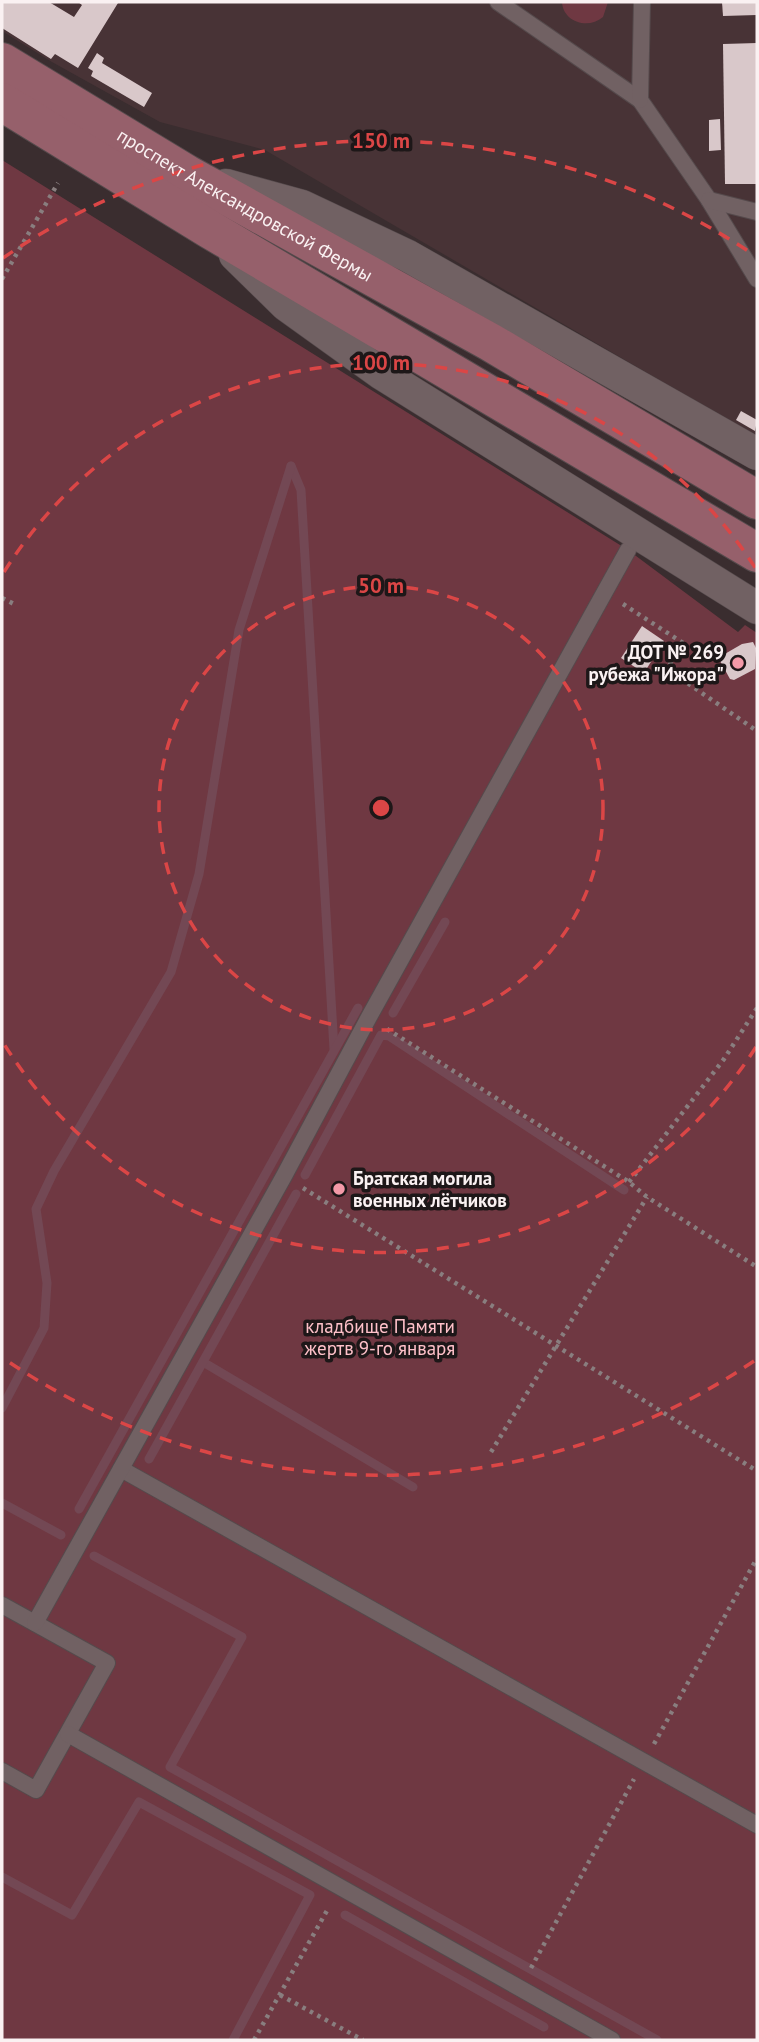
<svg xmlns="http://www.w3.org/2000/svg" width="759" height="2042" font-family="'PT Sans',sans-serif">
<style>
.built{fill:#483336}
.green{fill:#6f3842}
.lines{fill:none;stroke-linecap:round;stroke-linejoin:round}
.stream{stroke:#734854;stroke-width:9}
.building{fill:#d9c8ca}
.service-casing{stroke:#554a4c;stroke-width:18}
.minor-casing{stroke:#554a4c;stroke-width:33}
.secondary-casing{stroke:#554a4c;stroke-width:40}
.path{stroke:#897e7f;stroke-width:4.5;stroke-dasharray:3.5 5;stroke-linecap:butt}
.service{stroke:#716163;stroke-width:16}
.minor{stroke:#716163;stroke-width:32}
.secondary{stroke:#96606b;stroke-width:38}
.ring{fill:none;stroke:#db4646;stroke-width:3.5;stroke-dasharray:12 9}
.poi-dot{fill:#f39aa8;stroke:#1d1718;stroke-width:2.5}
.labels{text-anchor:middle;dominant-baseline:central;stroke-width:7;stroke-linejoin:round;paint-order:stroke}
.street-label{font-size:19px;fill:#faf1f2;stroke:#1d1718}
.poi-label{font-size:19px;font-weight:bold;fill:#faf1f2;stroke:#1d1718;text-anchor:end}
.park-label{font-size:19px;fill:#ffc1c9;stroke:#1d1718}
.centre{fill:#db4646;stroke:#1d1718;stroke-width:3.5}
.ring-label{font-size:21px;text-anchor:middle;font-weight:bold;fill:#db4646;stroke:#1d1718;stroke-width:7;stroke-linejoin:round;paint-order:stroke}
</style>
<rect width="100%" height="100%" fill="#3a2d2f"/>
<path class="built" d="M2,2h755v435l-492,-287 -105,-28 -108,-60 -50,-31z"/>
<g class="green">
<path d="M562,2h46l-5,15c-15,13 -40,5 -41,-15z"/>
<path d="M2,160l626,390 110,82 7,-7 12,8v1407h-755z"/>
</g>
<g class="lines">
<g class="stream">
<path d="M291,466l10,24 33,559"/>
<path d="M393,1013l52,-91"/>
<path d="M305,1175l76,-140 8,1 235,154"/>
<path d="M203,1362l210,125"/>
<path d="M2,1408l42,-80 3,-45 -11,-74 18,-38 117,-199 28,-98 40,-244 52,-164"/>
<path d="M149,1459l147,-265"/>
<path d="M2,1503l59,32"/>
<path d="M79,1509l279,-501"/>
<path d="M94,1556l148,81 -72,130 487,273"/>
<path d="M2,1877l70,38 67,-113 171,93 -77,145"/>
<path d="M345,1915l199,112"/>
</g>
</g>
<g class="building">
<path d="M2,2h47l25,15 8,-12 -4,-3 40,1 -40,65 -23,-14 -4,5 -49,-31z"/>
<path d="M722,2h35v13l-34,1z"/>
<path d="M757,43v141h-32l-2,-140z"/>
<path d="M97,53l7,5 -2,5 50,30 -8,14 -53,-31 2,-5 -5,-3z"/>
<path d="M720,119l1,31 -12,1v-31z"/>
<path d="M741,411l16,9 -2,11 -19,-11z"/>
<path d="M642,626l22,15 -20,32 -23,-15z"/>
<path d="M753,642l3,6 -1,21 -21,11 -4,-1 -10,-18 3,-6 19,-11z"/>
</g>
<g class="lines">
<defs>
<g id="service">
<path d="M498,2l142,98 69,100 48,79"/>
<path d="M640,100l2,-98"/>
<path d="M709,200l48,12"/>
<path d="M121,1469l636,356"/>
<path d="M2,1605l105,58 -71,127 -34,-19"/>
<path d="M35,1623l249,-447 85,-159 259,-467"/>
<path d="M68,1734l544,306"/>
</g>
<g id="minor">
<path d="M226,185l76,21 106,50 349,198"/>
<path d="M235,255l51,50 96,69 375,234"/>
</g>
<g id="secondary">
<path id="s1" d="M2,62l185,112 303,168 267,158"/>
<path d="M2,102l207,127 548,324"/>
</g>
</defs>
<use href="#service" class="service-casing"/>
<use href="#minor" class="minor-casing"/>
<use href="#secondary" class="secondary-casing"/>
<g class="path">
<path d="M2,279l56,-96"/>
<path d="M2,598l12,6"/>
<path d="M623,604l60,39 -16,26 90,62"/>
<path d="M387,1029l242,153 18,15 110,70"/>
<path d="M629,1182l95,-123 33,-51"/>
<path d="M303,1188l454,283"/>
<path d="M491,1452l156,-255"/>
<path d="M654,1744l103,-186"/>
<path d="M531,1968l103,-189"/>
<path d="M280,1995l83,45"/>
<path d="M254,2040l75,-133"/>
</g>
<use href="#service" class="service"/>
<use href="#minor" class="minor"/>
<use href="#secondary" class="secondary"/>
</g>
<g class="ring">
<circle cx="381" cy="808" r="222"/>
<path d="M756 1047A445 445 0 0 1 4 1044M4 572A445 445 0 0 1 756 569"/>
<path d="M754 1361A667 667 0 0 1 3 1358M3 258A667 667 0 0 1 754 255"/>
</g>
<g class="poi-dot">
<circle cx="738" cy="663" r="7"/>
<circle cx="339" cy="1189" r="7"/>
</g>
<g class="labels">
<g class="street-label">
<text stroke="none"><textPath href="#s1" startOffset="282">проспект Александровской Фермы</textPath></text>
</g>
<g class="poi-label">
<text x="724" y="652">ДОТ № 269<tspan x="724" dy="22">рубежа "Ижора"</tspan></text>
<text x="353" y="1178" text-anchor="start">Братская могила<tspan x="353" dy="22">военных лётчиков</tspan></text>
</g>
<g class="park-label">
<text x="380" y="1326">кладбище Памяти<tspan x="380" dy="22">жертв 9-го января</tspan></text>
</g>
</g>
<circle cx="381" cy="808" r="10" class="centre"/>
<g class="ring-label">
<text x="381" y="148">150 m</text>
<text x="381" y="370">100 m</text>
<text x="381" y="593">50 m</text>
</g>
<rect width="759" height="2042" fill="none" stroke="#faf1f2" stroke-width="7"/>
</svg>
